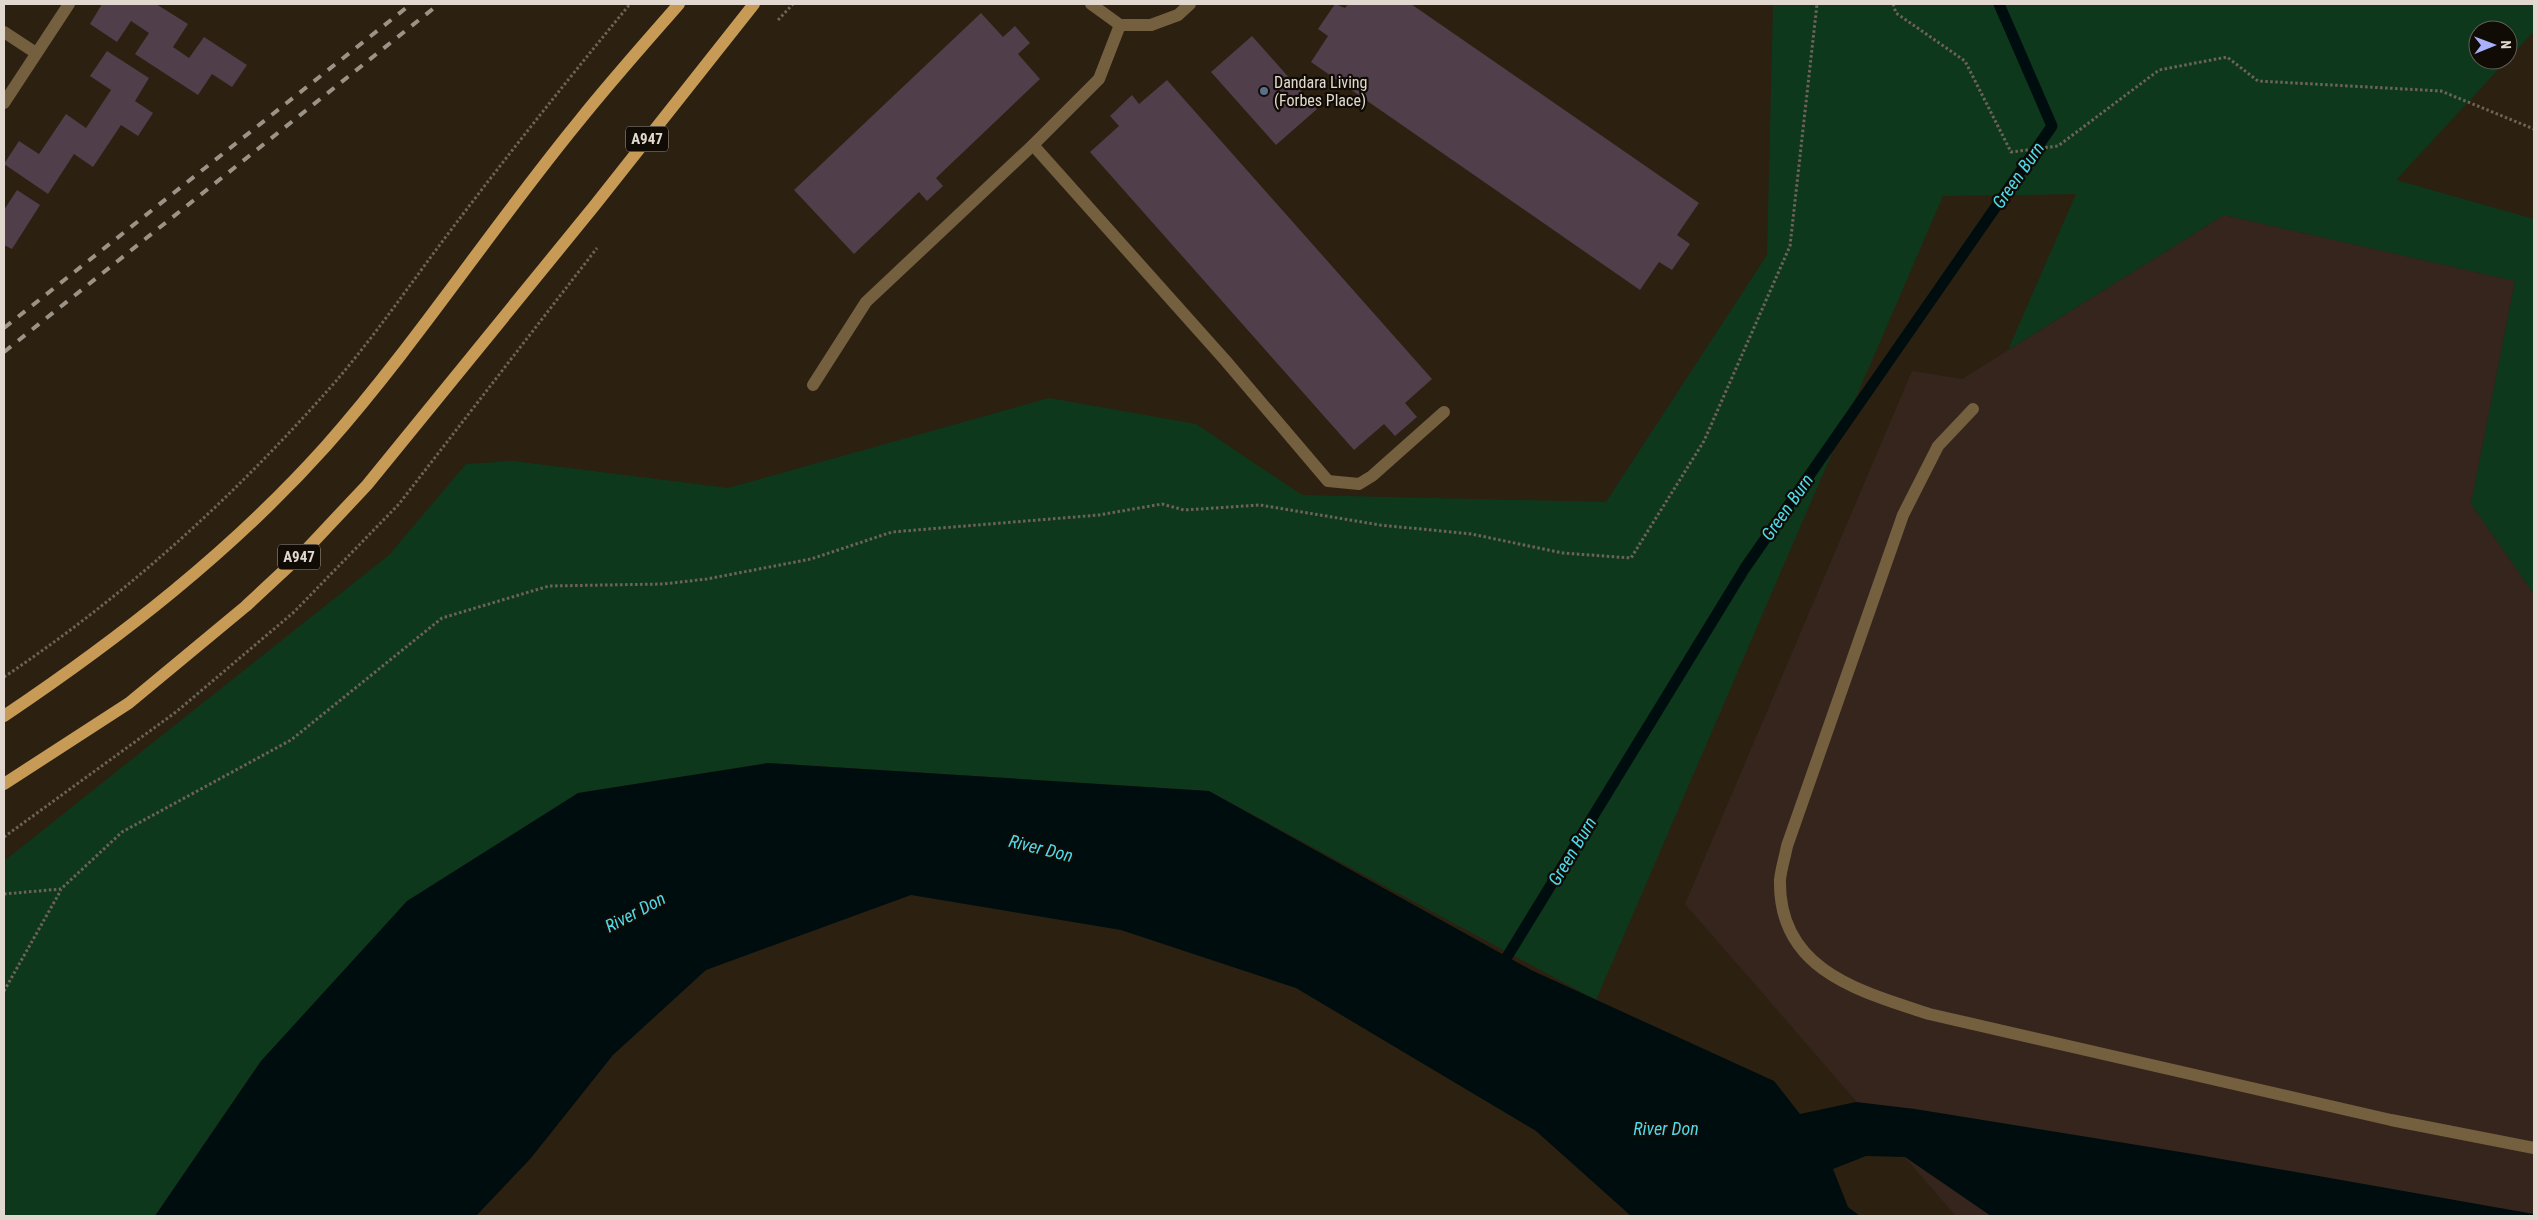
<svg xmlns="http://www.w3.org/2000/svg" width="2538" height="1220" font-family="'Roboto Condensed',sans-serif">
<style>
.industrial{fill:#36251d}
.green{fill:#0e381c}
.water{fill:#000d0f}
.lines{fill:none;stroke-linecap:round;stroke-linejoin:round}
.stream{stroke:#000d0f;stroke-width:11}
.building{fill:#503e4a}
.path{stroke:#6e6356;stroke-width:3;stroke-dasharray:2.5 2.5;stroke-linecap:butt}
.lane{stroke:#745f3f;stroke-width:12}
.street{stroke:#745f3f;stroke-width:12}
.primary{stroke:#c79b56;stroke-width:12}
.rail{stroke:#9c9387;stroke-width:4;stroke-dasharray:9 9;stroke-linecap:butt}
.service-dot{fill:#5c6f8a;stroke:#100b05;stroke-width:2}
.labels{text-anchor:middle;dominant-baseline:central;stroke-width:4.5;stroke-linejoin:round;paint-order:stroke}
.shield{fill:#100b05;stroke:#a29b92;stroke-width:1}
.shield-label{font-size:15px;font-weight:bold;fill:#e1d9cf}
.poi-label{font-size:16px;fill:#e1d9cf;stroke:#100b05;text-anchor:start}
.water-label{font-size:18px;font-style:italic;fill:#4edaea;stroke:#100b05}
</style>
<rect width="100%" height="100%" fill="#2c2011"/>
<path class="industrial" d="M2224,215l291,66 -44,223 63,90v622h-578l-271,-312 227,-533 50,8z"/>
<path class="green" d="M1773,4h761v27l-26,28v-29h-30v30h29l-111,120 138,39v375l-63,-90 44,-223 -291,-66 -216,135 68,-156 -133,2 -347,804 -387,-209 -441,-28 -190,30 -317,268 -106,155h-151v-355l385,-306 77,-91 47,-3 215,27 321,-90 147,26 106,71 304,7 161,-247z"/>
<path class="water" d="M768,763l441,28 322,179 243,111 26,33 56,-12 59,7 278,45 341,60v2h-543l-86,-59 -39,-1 -33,13 15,38 12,9h-229l-95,-85 -240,-143 -175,-58 -210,-35 -205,75 -93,85 -82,103 -55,58h-321l106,-155 146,-160 171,-108z"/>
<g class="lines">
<path class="stream" d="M1499,970l246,-402 307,-442 -53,-122"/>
</g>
<g class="building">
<path d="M102,4h54l32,20 -15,23 16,11 15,-21 43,28 -15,22 -20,-13 -14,21 -63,-41 14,-21 -18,-12 -14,21 -27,-18z"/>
<path d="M1335,4l10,4 3,-4h63l288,199 -22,32 13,9 -18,26 -13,-8 -19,28 -329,-228 17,-26 -10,-7z"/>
<path d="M981,13l22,24 12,-11 15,17 -12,11 22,25 -104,99 7,8 -16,15 -8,-9 -65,62 -60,-64z"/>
<path d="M1252,36l65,73 -41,36 -65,-73z"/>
<path d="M107,51l42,27 -14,23 18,12 -15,23 -17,-11 -28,42 -19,-13 -26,40 -44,-30 15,-23 20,13 27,-40 20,14 25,-38 -21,-14z"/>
<path d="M1167,80l265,299 -27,24 12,14 -22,19 -11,-12 -30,26 -264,-298 29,-26 -9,-10 22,-21 7,9z"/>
<path d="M17,190l23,15 -28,44 -8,-4v-35z"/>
</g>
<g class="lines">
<g class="path">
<path d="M1893,4l3,9 69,48 46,91 47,-6 101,-76 68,-13 31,24 183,10 93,38"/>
<path d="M778,20l15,-16"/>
<path d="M4,677c124,-83 234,-184 332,-296 41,-48 77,-101 115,-151 58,-77 118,-152 179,-226"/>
<path d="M4,837l172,-125 118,-100 105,-108 198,-256"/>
<path d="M4,894l57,-5 61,-57 169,-92 151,-122 107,-32 114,-2 44,-5 104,-20 81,-27 207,-17 63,-11 22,6 76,-5 120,20 91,9 92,19 68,5 73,-117 86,-195 27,-242"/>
<path d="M4,991l57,-101"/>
</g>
<g class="lane">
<path d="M1033,145l192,215 103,121 31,3 13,-8 72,-64"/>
<path d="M813,385l53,-83 167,-157 66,-66 21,-54"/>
<path d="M1973,409l-35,37 -35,69 -116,331c-2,11 -6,23 -7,34 -2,90 79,111 149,134l462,106 143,28"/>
</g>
<g class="street">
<path d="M1091,4l29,21h31l27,-10 12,-11"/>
<path d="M4,32l32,21"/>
<path d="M4,103l65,-99"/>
</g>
<g class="primary">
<path d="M4,716c116,-78 228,-165 322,-270 91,-103 166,-219 253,-325 32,-40 66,-78 100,-117"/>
<path d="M4,784l125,-81 117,-97 58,-54 63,-67 228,-280 159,-201"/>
</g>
<g class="rail">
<path d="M4,328l407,-324"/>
<path d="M4,352l435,-348"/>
</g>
</g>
<circle class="service-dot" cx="1264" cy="91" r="5"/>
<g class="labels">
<g class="shield">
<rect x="626" y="126.5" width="42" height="25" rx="4"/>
<rect x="278" y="544.5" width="42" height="25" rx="4"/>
</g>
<g class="shield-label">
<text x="647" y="139">A947</text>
<text x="299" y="557">A947</text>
</g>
<g class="poi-label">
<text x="1274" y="82">Dandara Living<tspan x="1274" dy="18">(Forbes Place)</tspan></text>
</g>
<g class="water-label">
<text transform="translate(2018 175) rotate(-55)">Green Burn</text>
<text transform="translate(1787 507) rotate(-55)">Green Burn</text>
<text transform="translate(1041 848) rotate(14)">River Don</text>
<text transform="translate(1572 851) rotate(-59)">Green Burn</text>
<text transform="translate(635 912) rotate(-28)">River Don</text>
<text x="1666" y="1128">River Don</text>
</g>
</g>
<rect width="2538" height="1220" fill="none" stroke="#e1d9cf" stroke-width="10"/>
<g transform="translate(2493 45) rotate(89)"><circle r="24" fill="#100b05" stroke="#645d56"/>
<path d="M0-4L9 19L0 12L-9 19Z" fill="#a9b0fc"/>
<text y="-8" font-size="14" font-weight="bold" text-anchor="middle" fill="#e1d9cf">N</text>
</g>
</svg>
